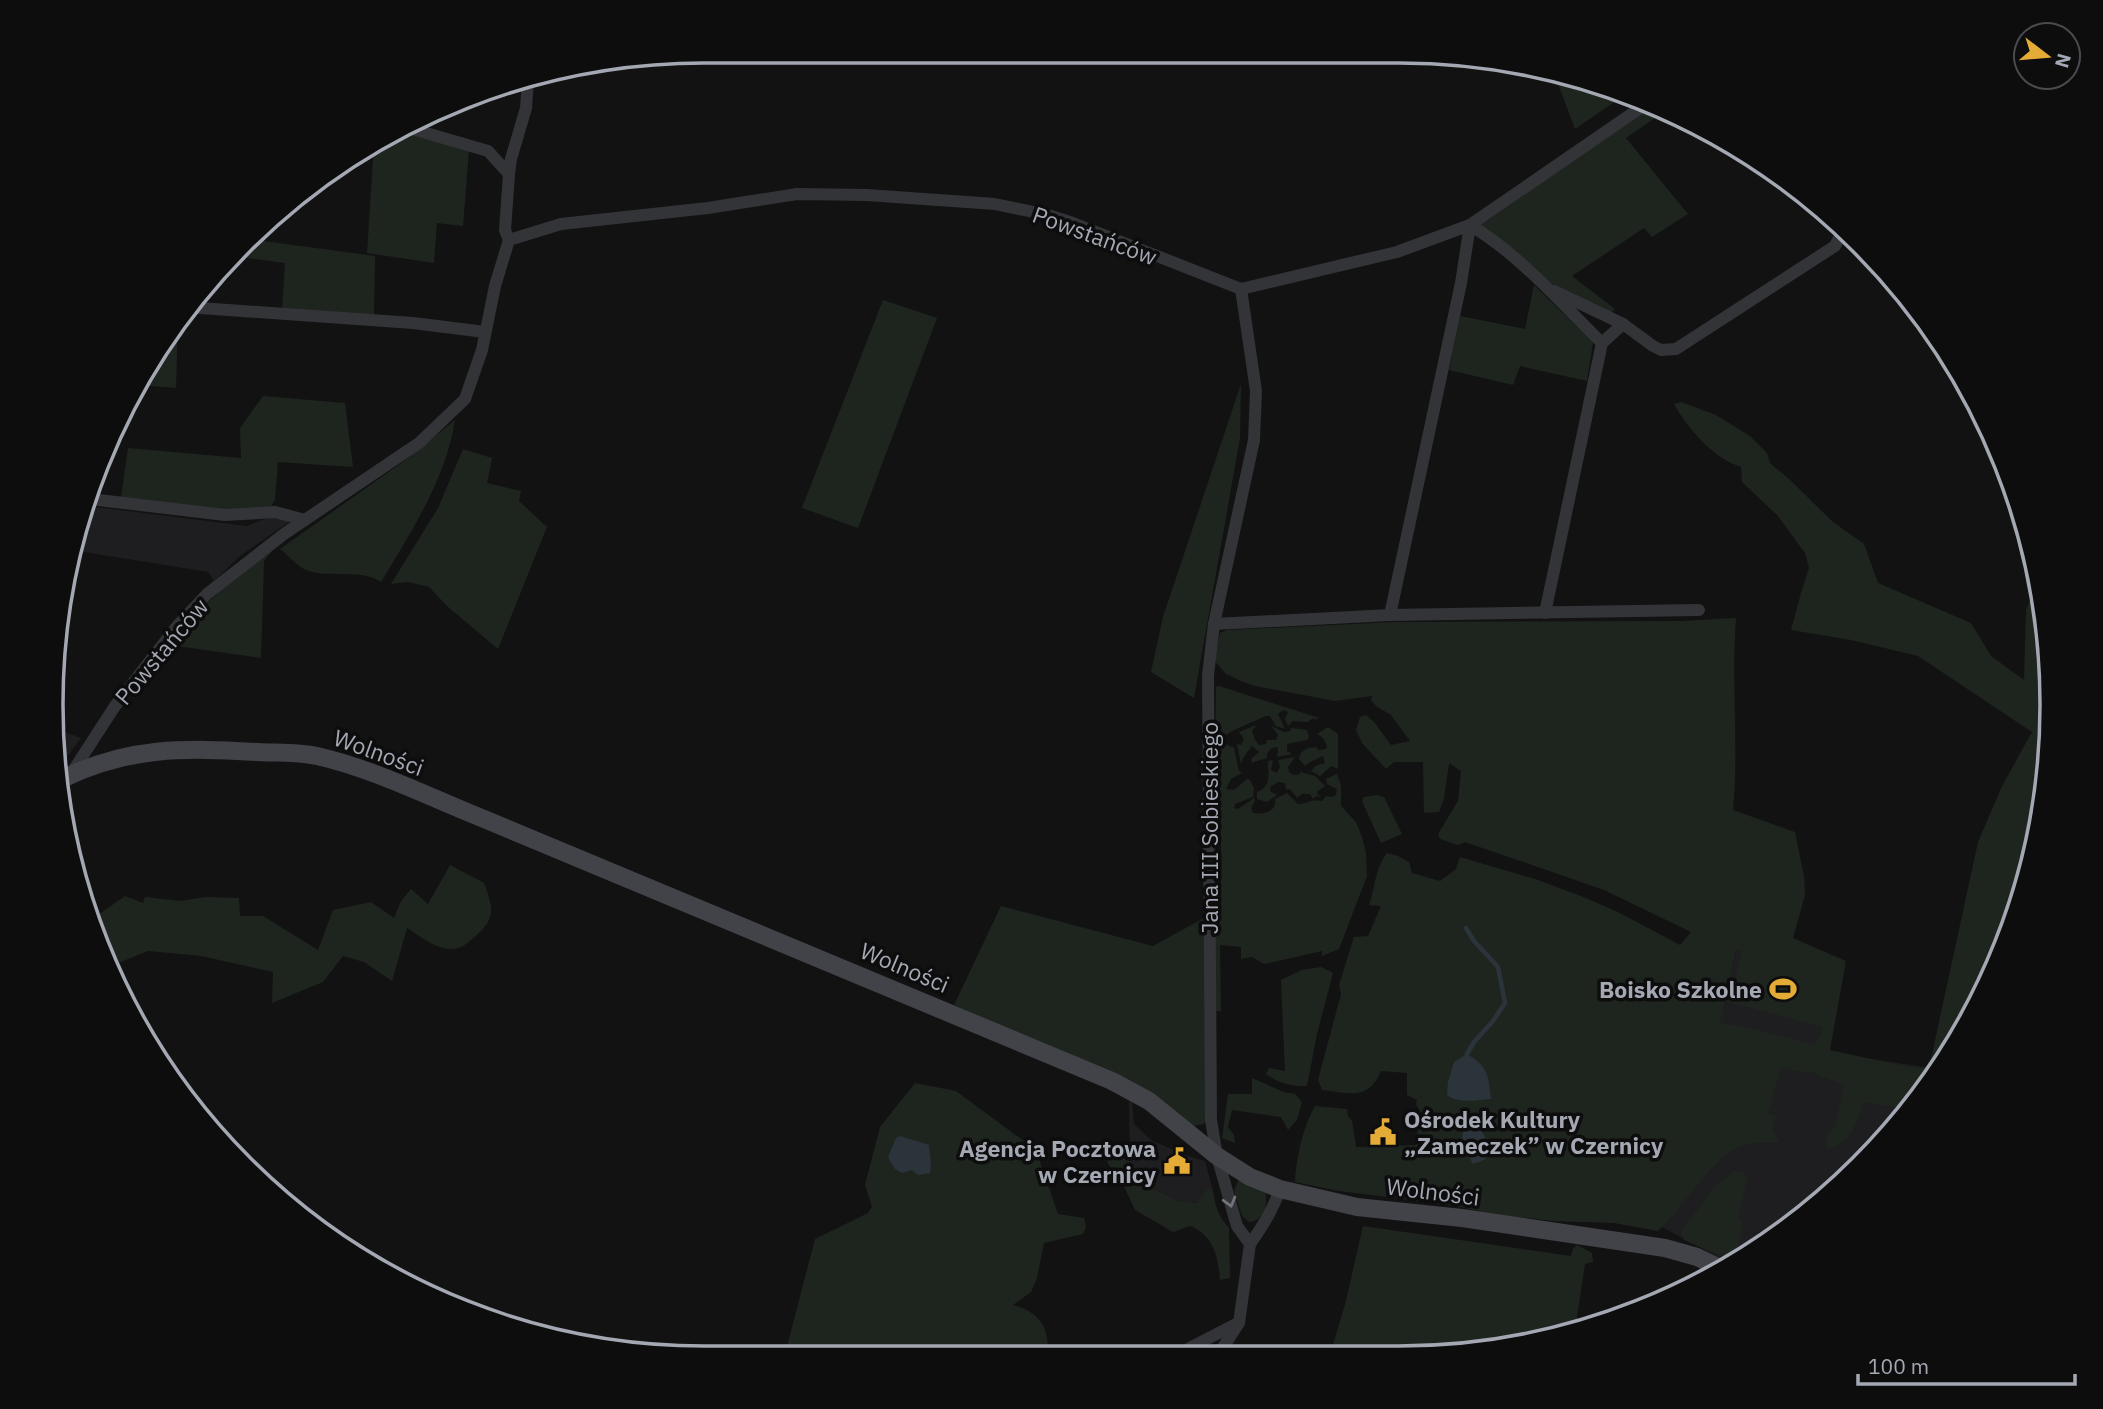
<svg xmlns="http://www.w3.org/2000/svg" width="2103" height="1409" font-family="'IBM Plex Sans',sans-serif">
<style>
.built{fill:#1e1e20}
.green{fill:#1e251f;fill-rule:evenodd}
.water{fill:#2c343b}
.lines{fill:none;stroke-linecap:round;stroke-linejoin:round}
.stream{stroke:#2c343b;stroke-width:4.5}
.street{stroke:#333438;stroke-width:12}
.secondary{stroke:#414348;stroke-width:18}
.oneway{stroke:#71747c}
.labels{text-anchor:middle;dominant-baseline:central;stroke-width:7;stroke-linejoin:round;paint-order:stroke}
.street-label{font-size:23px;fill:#a4a8b3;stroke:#0d0d0e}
.poi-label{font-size:23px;font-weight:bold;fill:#a4a8b3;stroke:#0d0d0e;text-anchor:end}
.rim{fill:none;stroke:#a4a8b3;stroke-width:3.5}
</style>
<rect width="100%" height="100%" fill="#121213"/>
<g class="built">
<path d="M88,506l159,20 27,-11 22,2 -56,39 -26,25 -6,-9 -130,-21z"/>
<path d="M57,729l24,9 -14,19 -8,7z"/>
<path d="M1736,950h6l95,26 -16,58 -6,11 26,9 88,14 -2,18 -66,80 -99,82 -31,16 -75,-40 101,-194 -38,-8z"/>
<path d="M1129,1101l3,1 2,22 17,16 37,16 17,5 8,29 -5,-1 -11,14 -19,-2 -27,-14 -21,-25z"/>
</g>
<g class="green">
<path d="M1554,73l69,23 -48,33z"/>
<path d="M1652,106l13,5 -39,27 62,76 -36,23 -8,-9 -72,48 43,33 -4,4 -61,-29 -69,-59z"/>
<path d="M401,132l68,18 -6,76 -26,-3 -3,40 -67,-10 7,-108z"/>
<path d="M256,240l119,16 -1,60 -92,-6 3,-47 -46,-6z"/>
<path d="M1534,285l59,57 -6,39 -67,-15 -7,19 -64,-15 11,-54 65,13z"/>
<path d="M883,300l54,18 -79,210 -56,-20z"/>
<path d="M178,320l-2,68 -36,-3z"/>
<path d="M1241,384l-1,54 -46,260 -43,-26 12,-55z"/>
<path d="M263,396l82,7 8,64 -75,-5 -3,38 -4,6c-49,11 -102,-2 -150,-9l7,-49 113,10 -1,-30z"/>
<path d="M1681,402l35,13 34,21 17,17 3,10 19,16 44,43 31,22 14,39 93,40 20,33 33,24 2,-70 13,-34 13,128 -12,128 -37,122 -61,113 -34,42 -45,-7c-4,20 -14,43 -37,47l1,-16 8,-5 9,-43 -33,-13h-10l-20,-5 -13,46 8,3 -4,13 7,13c-15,0 -30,0 -44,7 -25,13 -54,61 -77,82l-44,-8 -60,-2 -55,-6 -49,-10 -111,-14 -44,-9c1,-25 8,-55 20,-76l32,3 1,7 4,5 4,26 60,-2 4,-34 -4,-7 1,-4 -10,-5v-22l-26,-2c-12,30 -32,22 -59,19l-4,-10 23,-86 -2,-9 15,-48 14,-1 13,-30 -12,-1c7,-20 5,-34 18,-52l11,3 11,6 3,11 28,8 16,-12 4,-12 78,23 43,16 37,16 62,33 11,-13 -87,-42 -139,-48 -7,3 -18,-6 -2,-5 20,-33 3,-30 -12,-8 -5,36 -5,13 -15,1 -1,-51h-29l-8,7 -24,-26 -6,-13 4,-13 6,-2 8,7 17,23 19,-4 -19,-26 -15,-9 -5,-6 1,-4 -37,5 -80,-15 -12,-4 -17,-8 -12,-14 6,-27 7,-3 169,-8 286,-1 54,-3c-5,64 3,128 -3,192l62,22 9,44 1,19 -12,43 53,23 -16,89 77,17 22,1 49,-226 24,-56 30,-54 -114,-76 -67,-16 -60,-10 10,-37 8,-25 -4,-15 -27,-37 -36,-34 -1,-15c-28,-9 -53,-38 -67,-63zM1736,950h6l-13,52 93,25 -1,7 -7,11 -56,-15 -38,-8z"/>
<path d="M455,420c-9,59 -44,112 -74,162 -20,-14 -52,-3 -75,-12 -9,-4 -18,-15 -26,-21l127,-90z"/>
<path d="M463,449l29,9 -5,25 34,8 -2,10 28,26 -49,122 -51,-43 -18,-19 -21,-5 -17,2 47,-76z"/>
<path d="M275,547l-11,14 -3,97 -91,-13c28,-40 68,-68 105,-98z"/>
<path d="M1219,686l100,32 -4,2 -1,-2 -7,4 -14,-1 -5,5 -3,-7 3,-7 -5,-2 -5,4 7,15 -9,-3 -6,-10h-4l-30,13 -12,7 -1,7 11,5 5,23 3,2 -11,6 -5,10 8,1 13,-11 3,1 4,8 -1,9 -18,7 -1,4 4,1 16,-11 1,2 -4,9 2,4c10,1 24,0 22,-14l12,-6 11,11c9,0 14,-6 24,-3l4,-5 6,1 4,-2 1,-6 -10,-5 -1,-5 11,-5 4,12v20l15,16 6,15 4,16 1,23 -28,73 -17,7v-5l-58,13 -12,-7 -11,2v-12l-21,-2 1,66h-8l1,-88 7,-8v-94l-6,-32 1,-102z"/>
<path d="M1254,726h2l-4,4 3,10 4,5 7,-1 1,-4h9l2,-5 -7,-9 13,6 6,-1 1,-3 16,2 2,8 -2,2 -20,4v7l5,3 -15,3 1,-7 -1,-3 -5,1 -5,5v5l-16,5 1,-5 7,-6 -7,-6 -9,12 -2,7 -4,-21 4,1 3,-6 -5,-7z"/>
<path d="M1328,727l10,7v35l-7,-3 -11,10 -9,-5 4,-5 10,-3 -2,-7 -13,6 -5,4 -6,-7c2,-10 8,-11 17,-12l2,3 8,-1 1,-3 -4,-8 -6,-4z"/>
<path d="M1295,757l-7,10 1,5 4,3 7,-1 1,-3 2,2 12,3 10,10 -8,6 1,3 3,2 -5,-1 -3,3 -3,-5h-8l-5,4 -7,-9 -4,1 -1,-7 -6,-1 -8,4 -1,5 7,4 -10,7 -10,-3v-7c15,-5 11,-19 11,-31l5,-1 -2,10 6,3 3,-6 -2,-7z"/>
<path d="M1377,795l7,2 18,37 -21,9 -19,-42 2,-4z"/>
<path d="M450,865l34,18c11,29 11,37 -13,57 -6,5 -11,9 -19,9 -17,0 -32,-13 -45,-21l-15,53 -28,-19 -21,-6 -20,26 -51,21 1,-31 -72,-16 -53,-5 -35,14 -18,-48 30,-21 18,7 2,-6 35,4 25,-4 34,1 1,18h23l55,34 15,-40 38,-8 23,16 7,-17 10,-12 17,15z"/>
<path d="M1001,906l152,40 51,-28 2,202 -2,4 -12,2 -188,-98 -50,-23z"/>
<path d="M1321,967l12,6 -16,61 -10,52c-17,0 -27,-2 -41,-12l3,-6 16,3 -4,-91 21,-10z"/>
<path d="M1252,1078l32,14 11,2 7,8 -5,18 -9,10 -7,-13 -49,-7 -4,17 6,8 1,8 -13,-5 6,-44h24z"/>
<path d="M915,1083l41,8 80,59 22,64 26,4 2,9 -3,7 -39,9 -7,35 -6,14 -18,13c26,7 38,23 34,51l-50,2h-213l31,-119 53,-26 4,-6 -7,-22 15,-58z"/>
<path d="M1111,1142l26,27 14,18 27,14 19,2 11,-15 5,2c2,16 5,26 16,38l1,50 -10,2c-2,-23 -6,-45 -30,-54l-17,6 -38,-22 -13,-28 -13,-17 -5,-10 2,-12z"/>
<path d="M1734,1171l9,1 4,7 -9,40 5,5 -8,36 -9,-2 -42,-18 -3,-8 34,-45z"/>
<path d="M1239,1179l26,13c4,13 -2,29 -16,30l-7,-6 -8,-25z"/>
<path d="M1363,1226l208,30 2,-7 4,-4 15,8 1,9 -8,2 -8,53 2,13 -53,16 -127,12h-70l17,-57z"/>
<path d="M583,1336l169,22h-48l-127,-12 -15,-6z"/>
</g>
<g class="water">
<path d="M1467,1054c22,13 21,22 24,45 -14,1 -33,5 -44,-4l1,-13 6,-20z"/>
<path d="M1466,1121l13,5 7,13v20l-13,5c-10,-18 -14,-22 -7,-43z"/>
<path d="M900,1136l29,9 2,20 -1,8 -12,2 -6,-5 -10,3 -7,-4 -7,-12 8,-19z"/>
</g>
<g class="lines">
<path class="stream" d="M1466,928l8,13 24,26 7,36 -12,18 -19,21 -7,12"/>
<g class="street">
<path d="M409,128l79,23 21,23"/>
<path d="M509,240l52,-16 147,-16 89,-14 70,1 128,9 53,11 25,8 168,66 156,-37 73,-27 176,-121"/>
<path d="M509,240l-4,-10 4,-56 2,-15 15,-51 2,-28"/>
<path d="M1554,291l69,33 30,22 8,4 15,-1 159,-103 7,-14 -1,-4"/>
<path d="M186,307l227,16 72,9"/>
<path d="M1602,343l21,-19"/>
<path d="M90,499l135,16 50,-3 30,8"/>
<path d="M1390,615l71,-332 9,-58c51,31 90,77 132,118l-57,270"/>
<path d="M1214,624l176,-9 309,-5"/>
<path d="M71,774l44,-68 63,-81 29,-31 77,-60 135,-91 46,-44 17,-49 13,-64 14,-46"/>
<path d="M1250,1244c13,-18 23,-34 30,-55"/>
<path d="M1174,1356l64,-33"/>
<path d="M1160,1358l14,-2 2,2"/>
<path d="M1216,1358l23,-35 11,-79 -13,-18 -20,-70 -6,-36 -3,-445 6,-51 40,-184 2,-49 -15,-102"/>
</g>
<path class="secondary" d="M60,780c68,-34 125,-32 198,-28 19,1 40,0 59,4 53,12 104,37 155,58l640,267 37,20 68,55 33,21 30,12 77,18 105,11 203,30 32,9 25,12"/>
</g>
<defs><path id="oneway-chevron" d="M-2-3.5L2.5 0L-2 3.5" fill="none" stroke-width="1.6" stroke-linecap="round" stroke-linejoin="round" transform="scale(1.75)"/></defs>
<use class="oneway" href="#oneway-chevron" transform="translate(1230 1202) rotate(74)"/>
<defs>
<symbol id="stadium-bare" viewBox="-9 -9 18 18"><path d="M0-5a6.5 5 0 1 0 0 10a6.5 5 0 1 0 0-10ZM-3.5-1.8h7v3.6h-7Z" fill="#e5ab37" stroke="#0d0d0e" stroke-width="2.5" paint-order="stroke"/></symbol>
<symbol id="civic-bare" viewBox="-9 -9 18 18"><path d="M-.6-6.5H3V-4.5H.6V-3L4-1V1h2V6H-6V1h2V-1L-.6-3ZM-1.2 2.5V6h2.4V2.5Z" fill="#e5ab37" stroke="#0d0d0e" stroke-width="2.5" paint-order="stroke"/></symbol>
</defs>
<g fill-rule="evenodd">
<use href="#stadium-bare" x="1764" y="970" width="38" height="38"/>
<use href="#civic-bare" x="1364" y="1113" width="38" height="38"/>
<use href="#civic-bare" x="1158" y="1142" width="38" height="38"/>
</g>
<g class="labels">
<g class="street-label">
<text transform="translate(1095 235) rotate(20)">Powstańców</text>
<text transform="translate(161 651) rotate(-50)">Powstańców</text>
<text transform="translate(379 752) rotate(20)">Wolności</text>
<text transform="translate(1209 828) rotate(-90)">Jana III Sobieskiego</text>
<text transform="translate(905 967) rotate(23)">Wolności</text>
<text transform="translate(1433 1191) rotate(7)">Wolności</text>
</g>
<g class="poi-label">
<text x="1762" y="989">Boisko Szkolne</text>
<text x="1404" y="1119" text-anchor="start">Ośrodek Kultury<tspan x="1404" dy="26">„Zameczek” w Czernicy</tspan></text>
<text x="1156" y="1148">Agencja Pocztowa<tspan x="1156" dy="26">w Czernicy</tspan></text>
</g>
</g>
<path d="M0 0H2103V1409H0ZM704 63H1399A641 641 0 0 1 2040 704V705A641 641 0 0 1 1399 1346H704A641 641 0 0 1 63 705V704A641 641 0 0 1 704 63Z" fill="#0d0d0e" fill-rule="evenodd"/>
<path class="rim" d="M704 63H1399A641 641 0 0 1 2040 704V705A641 641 0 0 1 1399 1346H704A641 641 0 0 1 63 705V704A641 641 0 0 1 704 63Z"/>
<g transform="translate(2047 56) rotate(106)"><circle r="33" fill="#0d0d0e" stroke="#494b50" stroke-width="2"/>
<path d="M0-5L12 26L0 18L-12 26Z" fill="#e5ab37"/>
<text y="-10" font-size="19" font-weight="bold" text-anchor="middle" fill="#a4a8b3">N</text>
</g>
<path d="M1858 1374v10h217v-10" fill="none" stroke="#a4a8b3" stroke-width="3.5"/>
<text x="1868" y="1374" font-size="21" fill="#a4a8b3" stroke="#0d0d0e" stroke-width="5" paint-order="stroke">100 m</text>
</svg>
